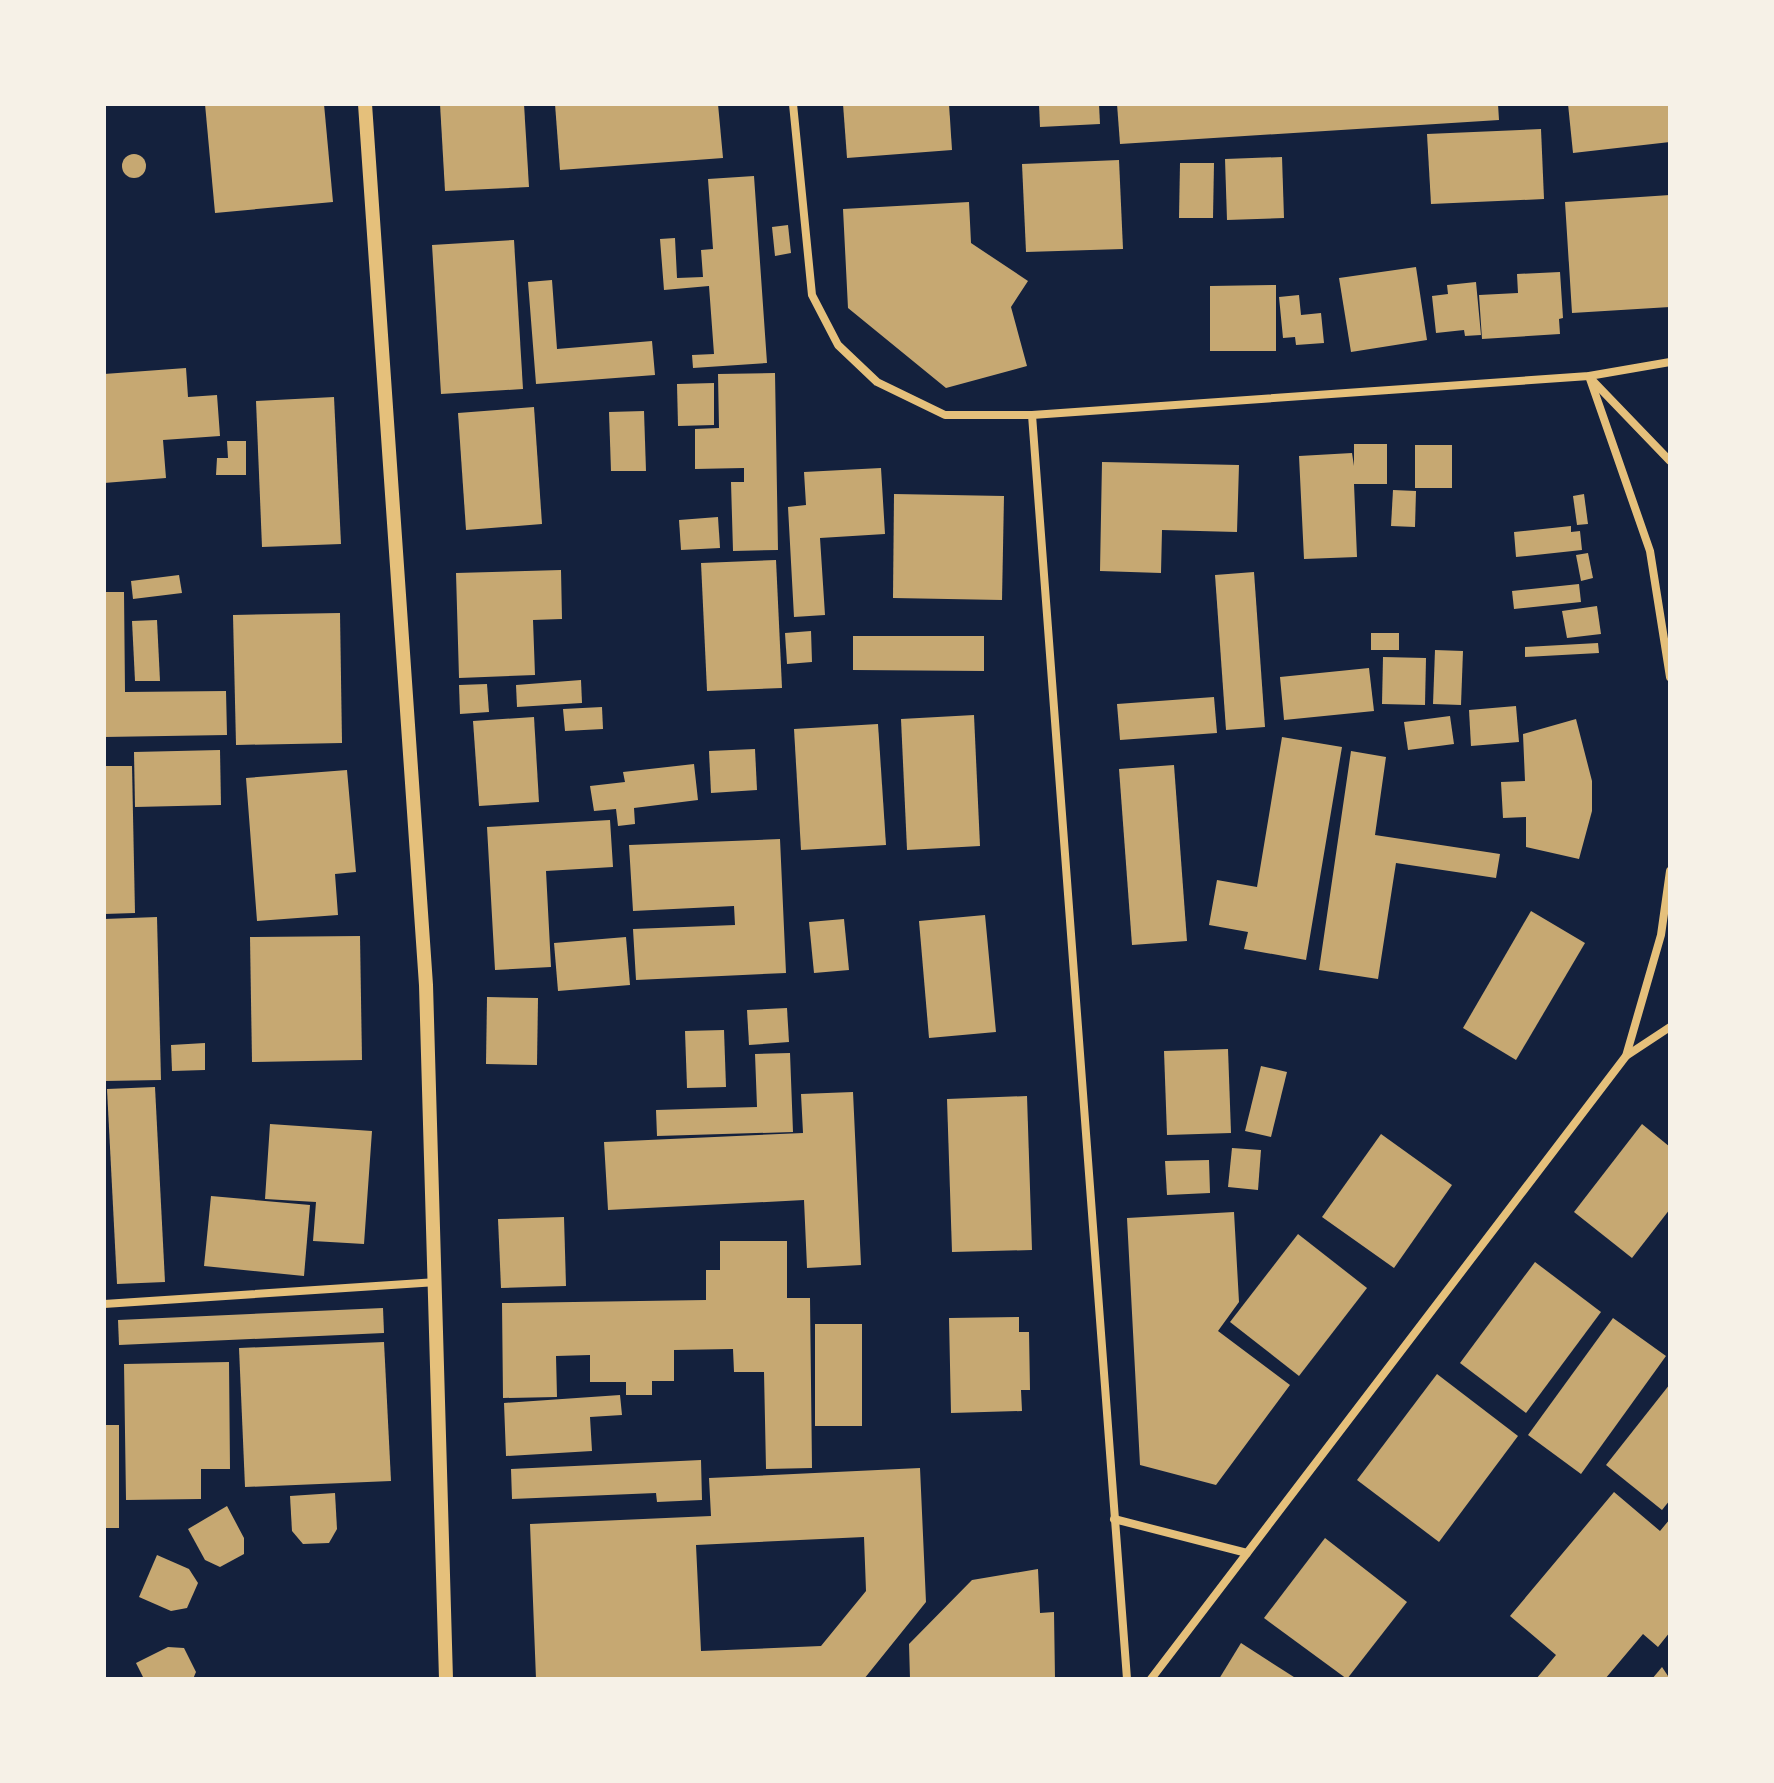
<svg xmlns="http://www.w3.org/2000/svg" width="1774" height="1783" font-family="'Archivo Narrow',sans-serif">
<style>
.building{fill:#c6a872;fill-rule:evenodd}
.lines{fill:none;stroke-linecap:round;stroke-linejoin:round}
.minor{stroke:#e5c07b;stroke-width:8}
.tertiary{stroke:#e5c07b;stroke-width:14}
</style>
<rect width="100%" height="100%" fill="#14213d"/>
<g class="building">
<path d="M205,104h119l9,98 -118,11z"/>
<path d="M440,104h84l5,83 -84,4z"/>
<path d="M555,104h163l5,54 -163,12z"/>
<path d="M843,104h106l3,46 -105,8z"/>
<path d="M1039,104h60l1,20 -60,3z"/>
<path d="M1117,104h381l1,16 -379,24z"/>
<path d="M1568,104h102v38l-97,11z"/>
<path d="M1541,129l3,70 -113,5 -4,-70z"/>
<circle cx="134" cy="166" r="12"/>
<path d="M1282,157l2,61 -57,2 -2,-61z"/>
<path d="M1119,160l4,89 -97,3 -4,-88z"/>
<path d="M1180,163h34l-1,55h-34z"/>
<path d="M754,176l13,187 -74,5 -1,-13 22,-1 -5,-68 -45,4 -4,-51 15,-1 2,40 26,-1 -2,-27 12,-1 -5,-70z"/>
<path d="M1670,195v112l-98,6 -7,-111z"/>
<path d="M969,202l2,41 57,38 -17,26 16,59 -81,22 -98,-80 -5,-99z"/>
<path d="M788,225l3,28 -16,3 -3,-29z"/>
<path d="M514,240l9,149 -82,5 -9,-149z"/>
<path d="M1416,267l11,73 -76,12 -12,-74z"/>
<path d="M1560,272l3,46 -4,1 1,15 -78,5 -3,-44 39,-2 -1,-19z"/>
<path d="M552,280l5,69 95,-8 3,34 -119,9 -8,-102z"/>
<path d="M1476,282l5,53 -16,1 -1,-6 -28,3 -4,-37 16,-2 -1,-9z"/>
<path d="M1276,285v66h-66v-65z"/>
<path d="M1299,295l2,20 20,-2 3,30 -28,2 -1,-8 -12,1 -4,-41z"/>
<path d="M186,368l2,29 29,-2 3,41 -57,4 3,38 -62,5v-109z"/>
<path d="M775,373l3,177 -45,1 -2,-69h13v-14l-49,1v-40l24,-1 -1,-54z"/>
<path d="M714,383v42l-36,1 -1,-42z"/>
<path d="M334,397l7,147 -79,3 -6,-146z"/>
<path d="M534,407l8,117 -76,6 -8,-117z"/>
<path d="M644,411l2,60h-35l-2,-59z"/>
<path d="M227,441h19v34h-30l1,-17h11z"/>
<path d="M1354,444h33v40h-33l3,73 -53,2 -5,-103 53,-3 2,13z"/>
<rect x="1415" y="445" width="37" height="43"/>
<path d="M1102,462l137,3 -2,67 -75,-2 -1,43 -61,-2z"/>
<path d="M881,468l4,66 -65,4 5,77 -31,2 -6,-110 18,-2 -2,-33z"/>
<path d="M1393,490l23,1 -1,36 -24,-1z"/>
<path d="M894,494l110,2 -2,104 -109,-2z"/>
<path d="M1584,494l4,30 -11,1 -4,-29z"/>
<path d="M718,517l2,31 -39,2 -2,-30z"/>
<path d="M1571,526v6l9,-1 2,19 -66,7 -2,-25z"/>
<path d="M1588,553l5,25 -12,3 -5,-26z"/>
<path d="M776,560l6,128 -75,3 -6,-128z"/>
<path d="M561,570l1,49 -29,1 2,55 -76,3 -3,-105z"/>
<path d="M1254,572l11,155 -39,3 -11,-155z"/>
<path d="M179,575l3,18 -49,6 -2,-18z"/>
<path d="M1579,584l2,18 -67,7 -2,-18z"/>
<path d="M104,592h20l1,100 101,-1 1,44 -123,2z"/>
<path d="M1597,606l4,28 -34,4 -5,-27z"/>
<path d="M340,613l2,130 -106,2 -3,-130z"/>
<path d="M157,620l3,61h-25l-3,-60z"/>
<path d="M811,631l1,31 -25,2 -2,-31z"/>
<rect x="1371" y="633" width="28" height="17"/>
<path d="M853,636h131v35l-131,-1z"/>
<path d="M1598,643l1,10 -74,4v-10z"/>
<path d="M1435,650l28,1 -2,54 -28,-1z"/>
<path d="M1383,657l43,1 -1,47 -43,-1z"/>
<path d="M1369,668l5,43 -90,9 -4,-43z"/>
<path d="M581,680l1,23 -65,4 -1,-22z"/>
<path d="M487,684l2,28 -29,2 -1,-29z"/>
<path d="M1214,697l3,36 -97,7 -3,-36z"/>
<path d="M1516,706l3,36 -48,4 -2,-36z"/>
<path d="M602,707l1,22 -38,2 -2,-22z"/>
<path d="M974,715l6,131 -73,4 -6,-131z"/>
<path d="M1450,716l4,28 -46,6 -4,-28z"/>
<path d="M534,717l5,85 -60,4 -6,-85z"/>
<path d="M1576,719l16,62v30l-13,48 -53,-12v-30l-23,1 -2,-36 24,-1 -2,-47z"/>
<path d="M878,724l8,121 -85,5 -7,-121z"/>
<path d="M1282,737l60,10 -36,213 -62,-11 4,-17 -39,-7 8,-45 40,7z"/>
<path d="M755,749l2,41 -46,3 -2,-42z"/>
<path d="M220,750l1,55 -86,2 -1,-55z"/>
<path d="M1351,751l35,6 -11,78 125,19 -4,24 -100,-15 -18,116 -59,-9z"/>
<path d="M694,764l4,36 -64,8 1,16 -17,2 -2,-17 -22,2 -4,-25 35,-4 -2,-10z"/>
<path d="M1174,765l13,176 -55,4 -13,-176z"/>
<path d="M104,766h28l3,147 -31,1z"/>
<path d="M347,770l9,102 -21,2 3,41 -81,6 -11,-143z"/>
<path d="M610,820l3,47 -67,4 5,96 -56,3 -8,-143z"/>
<path d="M780,839l6,134 -150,7 -3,-51 102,-4 -1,-19 -101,5 -4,-66z"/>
<path d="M1531,911l54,32 -69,117 -53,-32z"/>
<path d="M985,915l11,117 -67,6 -10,-117z"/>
<path d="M157,917l4,163 -57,1v-162z"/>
<path d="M844,919l5,51 -35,3 -5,-51z"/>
<path d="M360,936l2,124 -110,2 -2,-125z"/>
<path d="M626,937l4,48 -72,6 -4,-48z"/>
<path d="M487,997l51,1 -1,67 -51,-1z"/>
<path d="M787,1008l2,34 -40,3 -2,-35z"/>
<path d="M724,1030l2,57 -39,1 -2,-57z"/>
<path d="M205,1043v27l-33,1 -1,-26z"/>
<path d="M1228,1049l3,84 -64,2 -3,-84z"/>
<path d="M790,1053l3,79 -136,4 -1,-26 101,-3 -2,-53z"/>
<path d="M1261,1066l26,6 -16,65 -26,-6z"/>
<path d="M155,1087l10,195 -48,2 -10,-195z"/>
<path d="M853,1092l8,173 -54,3 -3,-68 -196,10 -4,-68 199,-9 -2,-39z"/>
<path d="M1027,1096l5,154 -80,2 -5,-153z"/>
<path d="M270,1124l102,7 -8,113 -51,-3 3,-39 -51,-3z"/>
<path d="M1642,1124l28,23v62l-38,49 -58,-46z"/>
<path d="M1381,1134l71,51 -58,83 -72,-51z"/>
<path d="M1232,1148l29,2 -3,40 -30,-3z"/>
<path d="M1209,1160l1,33 -43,2 -2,-34z"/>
<path d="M211,1196l99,9 -6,71 -100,-10z"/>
<path d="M1234,1212l5,90 -21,29 72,54 -74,100 -76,-20 -13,-247z"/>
<path d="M564,1217l2,69 -65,2 -3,-69z"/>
<path d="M1298,1234l69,54 -68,88 -69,-54z"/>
<path d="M720,1241h67v57h23l2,170 -46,1 -2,-97h-30l-1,-23 -59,1v31h-22v14h-26v-13h-36v-27l-34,1 1,41 -54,1 -1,-95 204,-3v-30h14z"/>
<path d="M1535,1262l66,50 -75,101 -66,-50z"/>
<path d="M383,1308l1,25 -265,12 -1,-25z"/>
<path d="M1019,1317v15h10l1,58h-9l1,21 -71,2 -2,-95z"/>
<path d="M1613,1318l53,38 -85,118 -53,-39z"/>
<rect x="815" y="1324" width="47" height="102"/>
<path d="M384,1342l7,139 -146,6 -6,-139z"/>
<path d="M229,1362l1,107h-29v30l-75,1 -2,-136z"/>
<path d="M1437,1374l81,62 -79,106 -82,-62z"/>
<path d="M1670,1384v116l-8,10 -56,-45z"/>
<path d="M620,1395l2,20 -32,2 2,34 -86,5 -2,-53z"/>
<rect x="104" y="1425" width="15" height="103"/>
<path d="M701,1460l1,40 -45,2 -1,-9 -144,6 -1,-30z"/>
<path d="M920,1468l6,134 -62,77h-328l-6,-155 181,-8 -2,-38zM864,1537l2,54 -45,55 -120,5 -5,-106z"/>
<path d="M1614,1492l46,39 10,-12v113l-12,15 -15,-13 -38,45h-69l20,-24 -46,-39z"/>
<path d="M335,1493l2,36 -8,14 -26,1 -11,-13 -2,-35z"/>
<path d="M227,1506l17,32v16l-24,13 -15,-7 -17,-31z"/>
<path d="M1325,1538l82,64 -60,77 -83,-61z"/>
<path d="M157,1555l32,14 9,14 -11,25 -16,3 -32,-14z"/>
<path d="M1038,1569l2,44 14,-1 1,67h-145l-1,-35 63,-64z"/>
<path d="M1241,1643l56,36h-78z"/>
<path d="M168,1647l16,1 12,24 -3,7h-49l-8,-16z"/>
<path d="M1662,1667l8,12h-18z"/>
</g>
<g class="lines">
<g class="minor">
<path d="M793,104l19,191 26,50 39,37 68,33h87l557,-39 81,-14"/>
<path d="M1589,376l61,175 20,126"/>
<path d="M1592,380l78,81"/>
<path d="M1032,415l95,1264"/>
<path d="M1626,1056l44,-29"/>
<path d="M104,1304l333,-22"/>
<path d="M1114,1519l133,34"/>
<path d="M1151,1679l475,-623 35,-121 9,-64"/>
</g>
<path class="tertiary" d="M365,104l61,881 20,694"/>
</g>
<rect width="1774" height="1783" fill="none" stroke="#f6f1e7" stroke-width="212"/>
</svg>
